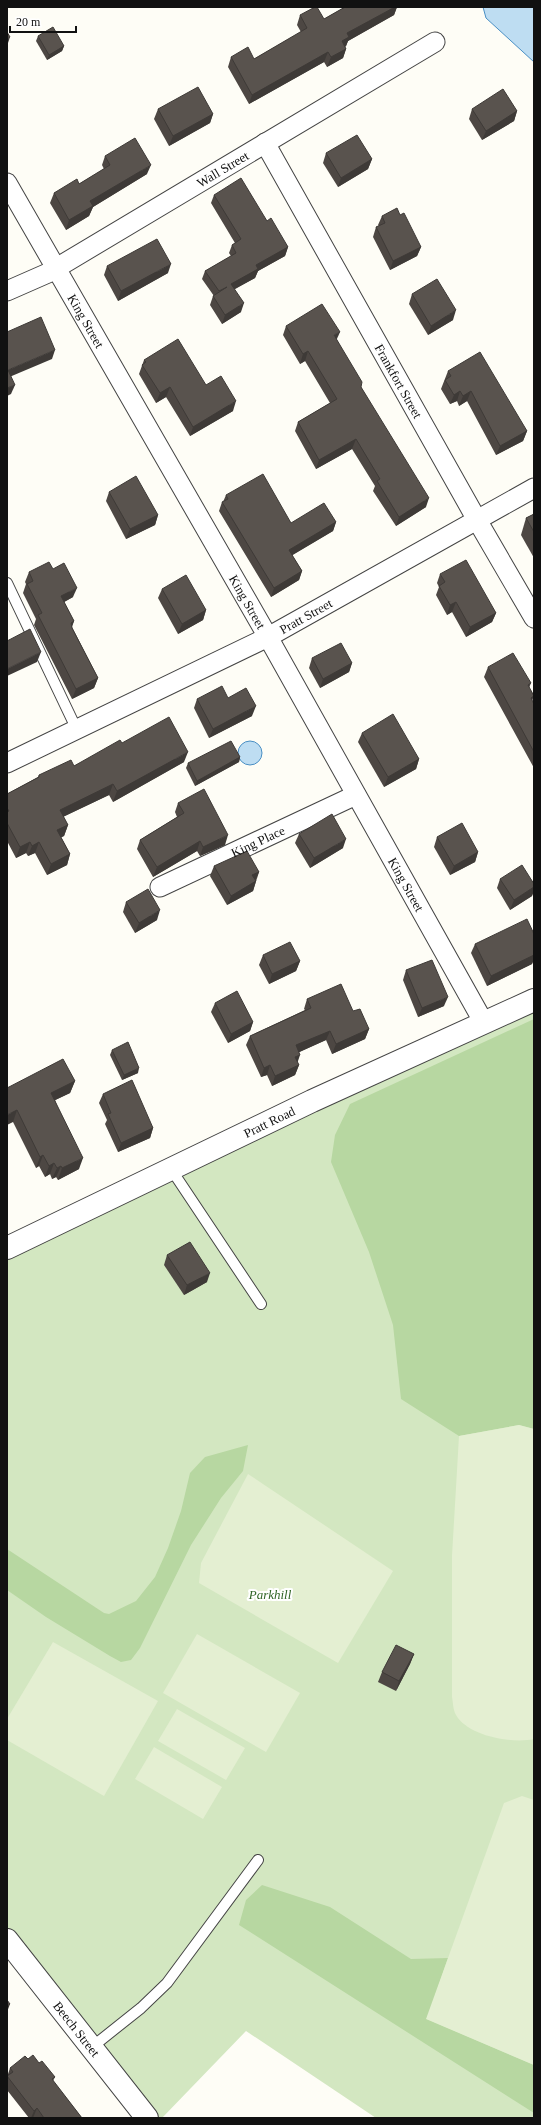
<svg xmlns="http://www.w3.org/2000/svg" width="541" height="2125" font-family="'Times New Roman',serif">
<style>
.green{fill:#d3e7c1}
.forest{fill:#b7d7a1}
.pitch{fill:#e4efd2}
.water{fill:#beddf2;stroke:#4a8fc4}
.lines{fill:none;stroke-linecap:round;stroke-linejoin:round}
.service-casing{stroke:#444;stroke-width:12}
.minor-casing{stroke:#444;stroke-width:21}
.tertiary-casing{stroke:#444;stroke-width:24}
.service{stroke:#fff;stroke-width:10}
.minor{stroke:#fff;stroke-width:19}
.tertiary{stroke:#fff;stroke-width:22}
.wall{fill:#4d4743}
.shaded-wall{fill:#3e3a37}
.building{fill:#59534e;stroke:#3e3a37}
.labels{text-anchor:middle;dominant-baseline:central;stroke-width:4;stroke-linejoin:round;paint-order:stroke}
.street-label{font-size:13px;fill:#111;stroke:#fff}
.park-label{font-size:13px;font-style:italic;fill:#306525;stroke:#fff}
</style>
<rect width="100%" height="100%" fill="#fefdf6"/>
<path class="green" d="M534,1000v1118h-158l-130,-87 -84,87h-15l-140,-178v-692z"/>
<g class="forest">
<path d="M534,1019v410l-15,-4 -60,11 -58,-37 -8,-74 -24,-73 -38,-90 4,-27 15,-31z"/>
<path d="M248,1445l-5,26 -22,27 -30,47 -51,103 -9,12 -10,2 -11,-6 -64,-39 -39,-27v-41l97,64 5,1 27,-13 19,-24 13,-29 13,-37 9,-38 15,-16z"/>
<path d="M262,1885l68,22 81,52 37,-1 -21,61 107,46v48l-295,-188 7,-25z"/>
</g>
<g class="pitch">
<path d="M519,1425l15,4v310c-22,5 -66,-3 -78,-24 -3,-5 -3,-13 -4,-18v-141l7,-120z"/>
<path d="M248,1474l145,97 -55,92 -139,-80 2,-20z"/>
<path d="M197,1634l103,59 -34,59 -103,-59z"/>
<path d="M53,1642l105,59 -54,95 -97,-56v-21z"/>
<path d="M177,1709l68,39 -19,32 -68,-39z"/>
<path d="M154,1747l68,40 -19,32 -68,-40z"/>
<path d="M522,1796l12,4v265l-108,-46 78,-216z"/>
</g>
<g class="water">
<path d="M483,7h51v55l-48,-44z"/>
<circle cx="250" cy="753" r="12"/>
</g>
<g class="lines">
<defs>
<g id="service">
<path d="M7,583l70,147"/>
<path d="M171,1169l90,135"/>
<path d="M92,2047l49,-39 26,-25 91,-123"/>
</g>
<g id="minor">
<path id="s1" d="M265,143l212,377 57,98"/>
<path id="s2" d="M7,183l261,454 216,386"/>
<path id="s3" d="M7,291l41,-18 387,-231"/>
<path id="s4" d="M7,763l261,-126 266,-149"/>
<path id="s5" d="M160,887l196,-92"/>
</g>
<g id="tertiary">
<path id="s6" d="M7,1248l305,-147 222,-101"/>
<path id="s7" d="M7,1940l140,178"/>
</g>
</defs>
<use href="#service" class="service-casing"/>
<use href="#minor" class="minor-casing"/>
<use href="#tertiary" class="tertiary-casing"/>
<use href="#service" class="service"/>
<use href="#minor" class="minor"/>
<use href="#tertiary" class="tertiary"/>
</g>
<g class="wall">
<path d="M345,7h52l-3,8 -46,26 -2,5 -1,1 1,2 -3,9 -16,9 -3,-5 -75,42 -21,-37 3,-10 23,2 47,-27 -4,-7 3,-10 24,4z"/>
<path d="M38,36l26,10 -2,5 -15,9 -11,-19z"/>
<path d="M158,109l55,5 -3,9 -41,23 -15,-27z"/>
<path d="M472,109l45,2 -3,10 -32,19 -13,-21z"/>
<path d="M326,153l46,6 -4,10 -30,18 -15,-24z"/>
<path d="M105,156l42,18 -54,33 -4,9 -23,14 -16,-27 4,-10 25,-9 25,-15 -2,-4z"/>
<path d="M214,195l53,26 21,26 -3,9 -27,15 -3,7 -21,11 7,23 -19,12 -12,-19 3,-9h1l-12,-17 3,-8 26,-15 -2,-3 3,-8 3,-2 -24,-40z"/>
<path d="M400,215l21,32 -4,9 -27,14 -17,-33 3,-10 3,-1 -1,-1 4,-9z"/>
<path d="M107,266l61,7 -50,28 -14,-26z"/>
<path d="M412,294l41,26 -25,15 -19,-31z"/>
<path d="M286,326l51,14 24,47 65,120 -30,19 -23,-35 2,-5 -23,-37 -36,20 -21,-38 3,-9 32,-19 -25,-42 -5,3 -17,-29z"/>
<path d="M144,360l62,25 27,26 -43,25 -24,-39 -10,6 -17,-29z"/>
<path d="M448,371l79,60 -4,10 -27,14 -29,-54 -8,5 -2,-5 -7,3 -9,-15z"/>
<path d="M109,492l49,23 -3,10 -29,14 -20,-38z"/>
<path d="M226,495l65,28 45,-1 -3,9 -41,24 10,16 -3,9 -28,17 -52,-86 3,-9h1z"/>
<path d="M534,514v44l-13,-23 5,-17z"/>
<path d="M53,569l20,28 -9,5 10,19 -2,6 26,51 -4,10 -22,11 -38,-74 2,-6 -13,-26 3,-9 -1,-2 4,-10z"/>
<path d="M440,574l56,39 -4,9 -26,15 -14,-25 -5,3 -11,-20 3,-8 -2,-4z"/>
<path d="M162,589l44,21 -3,10 -25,14 -20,-36z"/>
<path d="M312,658l40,5 -3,9 -29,16 -11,-20z"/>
<path d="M488,667l43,16 -2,5 5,8 -2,5 2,3v64l-50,-91z"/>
<path d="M228,698l24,18 -43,22 -15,-30 3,-9z"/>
<path d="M362,733l57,26 -3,10 -32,18 -26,-45z"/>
<path d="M122,743l62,19 -71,40 -4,-7 -46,22 5,8 -4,11 -3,1 9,17 -3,11 -20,10 -12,-22 -7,3 -2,-3 -10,5 -9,-17v-47l31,-17 1,-2 35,-9z"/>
<path d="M240,757l-1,5 -44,24 -9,-18 2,-5z"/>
<path d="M178,803l47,42 -25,11 -3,-5 -44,26 -16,-28 3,-9 37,-23 -2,-5z"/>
<path d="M299,834l44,14 -33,20 -15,-25z"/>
<path d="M437,837l41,15 -3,10 -25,13 -16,-28z"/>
<path d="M214,866l45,6 -6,19 -26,14 -17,-29z"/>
<path d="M500,879l34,5v6l-2,6 -22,14 -13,-22z"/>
<path d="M126,902l31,18 -22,13 -12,-21z"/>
<path d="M534,934v25l-2,5 -45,22 -16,-33 4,-9z"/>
<path d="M263,955l37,6 -4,10 -27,13 -10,-19z"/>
<path d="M406,970l38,36 -26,11 -15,-37z"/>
<path d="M307,999l46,12 16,18 -4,10 -33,15 -6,-14 -27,12 -2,11 2,2 -4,10 -23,11 -5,-11 -6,2 -15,-32 4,-9 55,-26 -1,-1z"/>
<path d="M215,1003l38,19 -3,9 -22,12 -17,-31z"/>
<path d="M112,1050l26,23 -16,7 -12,-25z"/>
<path d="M75,1081l-5,12 -15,7 24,69 -21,11 -2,-3 -4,2 -2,-5 -5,3 -6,-11 -3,2 -23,-46 -6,-34z"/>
<path d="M103,1094l50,34 -3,10 -32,14 -13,-28 2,-4 -8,-17z"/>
<path d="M167,1255l40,27 -23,13 -20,-30z"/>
<path d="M414,1654l-4,10 -14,27 -18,-9 4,-10z"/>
<path d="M28,2059l11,4 16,14 -2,4 29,37h-53l-22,-28v-13l3,-9z"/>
</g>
<g class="shaded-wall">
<path d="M395,7h2l-3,8 -46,26 -2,5 -8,4 4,-9 5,-8z"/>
<path d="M10,37l-3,9v-7z"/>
<path d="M64,46l-2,5 -15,9 2,-5z"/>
<path d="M346,49l-3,9 -16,9 4,-10z"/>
<path d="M328,52l-4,10 -75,42 3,-9z"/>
<path d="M517,111l-3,10 -32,19 4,-9z"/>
<path d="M213,114l-3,9 -41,23 4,-10z"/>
<path d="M372,159l-4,10 -30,18 3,-9z"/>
<path d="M151,165l-4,9 -54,33 -4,9 -23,14 3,-10 21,-19z"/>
<path d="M288,247l-3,9 -27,15 -3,7 -27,15 3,-9 25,-19z"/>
<path d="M421,247l-4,9 -27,14 3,-9z"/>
<path d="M171,264l-3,9 -50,28 3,-10z"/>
<path d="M244,303l-3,9 -19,12 3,-9z"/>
<path d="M456,310l-3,10 -25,15 3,-9z"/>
<path d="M340,332l-4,9 -2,-6z"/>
<path d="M55,350l-3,9 -45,19 1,-8z"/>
<path d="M308,351l-3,10 -5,3 3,-10z"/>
<path d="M15,385l-4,9 -4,2v-8z"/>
<path d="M170,387l-4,10 -10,6 4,-10z"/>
<path d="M460,391l-3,10 -7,3 4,-9z"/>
<path d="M471,391l-4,10 -8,5 4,-10z"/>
<path d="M236,401l-3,10 -43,25 3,-9z"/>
<path d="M527,431l-4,10 -27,14 4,-9z"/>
<path d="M356,439l-4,10 -36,20 3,-9z"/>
<path d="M429,498l-3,9 -30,19 3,-9z"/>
<path d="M158,515l-3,10 -29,14 4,-10z"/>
<path d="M336,522l-3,9 -47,28 3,-9z"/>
<path d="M302,571l-3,9 -28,17 3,-9z"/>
<path d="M77,588l-4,9 -16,9 4,-10z"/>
<path d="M456,602l-4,10 -5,3 3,-10z"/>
<path d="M206,610l-3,10 -25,14 4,-10z"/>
<path d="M496,613l-4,9 -26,15 4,-10z"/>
<path d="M74,621l-4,10 1,-8z"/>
<path d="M41,652l-4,10 -30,14v-7z"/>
<path d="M352,663l-3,9 -29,16 3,-9z"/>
<path d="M98,678l-4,10 -22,11 4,-10z"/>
<path d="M256,706l-4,10 -43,22 4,-9z"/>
<path d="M188,752l-4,10 -71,40 4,-11z"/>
<path d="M240,757l-1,5 -44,24 2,-5z"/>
<path d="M419,759l-3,10 -32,18 4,-10z"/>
<path d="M113,784l-4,11 -53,25 4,-10z"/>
<path d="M68,825l-4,11 -10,5 3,-11z"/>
<path d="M228,835l-3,10 -25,11 3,-9z"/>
<path d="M346,839l-3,9 -33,20 4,-10z"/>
<path d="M200,841l-3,10 -44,26 4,-10z"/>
<path d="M30,842l-4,11 -10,5 4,-11z"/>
<path d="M39,842l-4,11 -7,3 4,-10z"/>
<path d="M478,852l-3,10 -25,13 4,-9z"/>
<path d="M70,854l-3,11 -20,10 4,-11z"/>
<path d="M259,872l-4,9 -3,-6z"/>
<path d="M256,881l-3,10 -26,14 4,-9z"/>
<path d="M534,887v3l-2,6 -22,14 4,-10z"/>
<path d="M160,910l-3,10 -22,13 4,-10z"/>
<path d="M534,950v9l-2,5 -45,22 4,-10z"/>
<path d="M300,961l-4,10 -27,13 3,-10z"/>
<path d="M448,997l-4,9 -26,11 4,-9z"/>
<path d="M253,1022l-3,9 -22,12 3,-9z"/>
<path d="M369,1029l-4,10 -33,15 4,-10z"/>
<path d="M330,1031l-4,9 -33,15 3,-10z"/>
<path d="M300,1055l-3,9 -2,-7z"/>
<path d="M270,1065l-3,10 -6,2 3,-9z"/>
<path d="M299,1065l-4,10 -23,11 3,-10z"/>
<path d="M139,1068l-1,5 -16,7 2,-5z"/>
<path d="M75,1081l-5,12 -23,11 4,-11z"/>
<path d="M17,1110l-4,12 -6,3v-10z"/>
<path d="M153,1128l-3,10 -32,14 3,-9z"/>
<path d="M43,1155l-4,11 -3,2 4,-11z"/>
<path d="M83,1158l-4,11 -21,11 4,-12z"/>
<path d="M54,1163l-4,11 -5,3 4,-11z"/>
<path d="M61,1166l-5,11 -4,2 5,-11z"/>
<path d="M210,1273l-3,9 -23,13 3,-10z"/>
<path d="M414,1654l-4,10 -14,27 3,-10z"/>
<path d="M10,2004l-3,8v-6z"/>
<path d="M37,2108l-4,10h-2l3,-7z"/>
</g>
<g class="building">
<path d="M315,7h2l7,12 21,-12h50l-48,26 2,4 -7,4 4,8 -15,8 -3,-5 -76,43 -21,-38 17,-10 6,12 53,-31 -7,-13z"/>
<path d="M53,27l11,19 -15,9 -11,-19z"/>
<path d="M7,32l3,5 -3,2z"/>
<path d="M198,87l15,27 -40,22 -15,-27z"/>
<path d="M503,89l14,22 -31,20 -14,-22z"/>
<path d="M357,135l15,24 -31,19 -15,-25z"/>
<path d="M135,138l16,27 -61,36 3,5 -24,14 -15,-27 23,-14 2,5 31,-19 -5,-9z"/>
<path d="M241,178l26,43 4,-3 17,29 -32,18 2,4 -27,15 13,19 -19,12 -12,-19 14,-9 -8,4 -14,-20 31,-18 -4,-8 9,-6 -27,-44z"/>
<path d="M397,208l3,7 4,-2 17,34 -28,14 -17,-34 9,-4 -3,-7z"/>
<path d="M157,239l14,25 -50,27 -14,-25z"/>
<path d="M437,279l19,31 -25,16 -19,-32z"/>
<path d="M322,304l18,28 -6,3 28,47 -1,5 68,111 -30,19 -22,-36 3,-2 -24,-40 -37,21 -21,-38 39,-23 -29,-48 -5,3 -17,-28z"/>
<path d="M41,317l14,33 -47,20 7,15 -8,3v-56z"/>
<path d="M178,339l28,46 15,-9 15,25 -43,26 -23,-40 -10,6 -18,-28 4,-3 -2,-2z"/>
<path d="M480,352l47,79 -27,15 -29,-55 -8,5 -3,-5 -6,4 -9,-15 6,-4 -3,-5z"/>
<path d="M263,474l28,49 33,-20 12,19 -47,28 13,21 -28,17 -52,-86 6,-3 -2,-4z"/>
<path d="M136,476l22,39 -28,14 -21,-37z"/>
<path d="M534,514v18l-8,-14z"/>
<path d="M466,560l30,53 -26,14 -14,-25 -6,3 -11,-19 6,-4 -5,-8z"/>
<path d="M49,562l4,7 11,-6 13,25 -16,8 13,25 -3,2 1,5 26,50 -22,11 -38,-74 4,-2 -15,-29 6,-3 -4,-9z"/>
<path d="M186,575l20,35 -24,14 -20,-35z"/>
<path d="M30,629l11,23 -34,17v-28z"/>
<path d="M341,643l11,20 -29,16 -11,-21z"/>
<path d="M513,653l18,30 -3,2 6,11 -3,2 3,6v48l-46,-85z"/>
<path d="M222,686l6,12 18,-10 10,18 -43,23 -16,-30z"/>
<path d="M393,714l26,45 -31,18 -26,-44z"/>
<path d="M169,717l19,35 -71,39 -4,-7 -53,26 8,15 -11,5 13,24 -19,10 -12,-22 -7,4 -2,-4 -10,5 -13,-24v-11l2,-1 -2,-3v-14l32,-17v-2l32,-15 3,6 46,-26 2,3z"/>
<path d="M231,741l9,16 -43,24 -9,-18z"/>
<path d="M204,789l24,46 -25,12 -3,-6 -43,26 -17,-27 44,-27 -6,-10z"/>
<path d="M332,814l14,25 -32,19 -15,-24z"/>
<path d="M462,823l16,29 -24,14 -17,-29z"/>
<path d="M247,851l12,21 -7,3 4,6 -25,15 -17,-30z"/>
<path d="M522,865l12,19v3l-20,13 -14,-21z"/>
<path d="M148,889l12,21 -21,13 -13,-21z"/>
<path d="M527,919l7,15v21l-43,21 -16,-32z"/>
<path d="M290,942l10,19 -28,13 -9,-19z"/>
<path d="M432,960l16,37 -26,11 -16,-38z"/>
<path d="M341,984l12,27 7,-2 9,20 -33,15 -6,-13 -34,14 4,10 -5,2 4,8 -24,11 -5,-11 -6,3 -14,-32 61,-28 -4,-9z"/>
<path d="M237,991l16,31 -22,12 -16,-31z"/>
<path d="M128,1042l11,26 -15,7 -12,-25z"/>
<path d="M63,1059l12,22 -24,12 32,65 -21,10 -1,-2 -4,2 -3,-5 -5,3 -6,-11 -3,2 -23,-47 -10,5v-27z"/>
<path d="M132,1080l21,48 -32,15 -13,-29 3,-1 -8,-19z"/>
<path d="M190,1242l20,31 -23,12 -20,-30z"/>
<path d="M396,1645l18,9 -15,27 -17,-9z"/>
<path d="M7,2000l3,4 -3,2z"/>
<path d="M33,2055l6,8 3,-2 13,16 -3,2 30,39h-38l-7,-10 -3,3 -27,-35 6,-4 -3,-4 15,-12 3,3z"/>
</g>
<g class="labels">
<g class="street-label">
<text stroke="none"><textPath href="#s3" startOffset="248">Wall Street</textPath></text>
<text stroke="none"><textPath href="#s2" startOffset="159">King Street</textPath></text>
<text stroke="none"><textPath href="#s1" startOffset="273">Frankfort Street</textPath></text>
<text stroke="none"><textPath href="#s2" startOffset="483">King Street</textPath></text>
<text stroke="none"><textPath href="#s4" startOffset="333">Pratt Street</textPath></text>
<text stroke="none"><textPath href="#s5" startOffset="108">King Place</textPath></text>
<text stroke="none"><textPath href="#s2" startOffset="807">King Street</textPath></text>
<text stroke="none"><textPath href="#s6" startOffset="291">Pratt Road</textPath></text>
<text stroke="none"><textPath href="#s7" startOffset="113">Beech Street</textPath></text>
</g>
<g class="park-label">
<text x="270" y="1594">Parkhill</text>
</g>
</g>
<rect width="541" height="2125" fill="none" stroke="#111111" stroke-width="16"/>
<path d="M10 26v6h66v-6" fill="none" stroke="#111111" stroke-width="2"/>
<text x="16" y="26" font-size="12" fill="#111111" stroke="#ffffff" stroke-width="3" paint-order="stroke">20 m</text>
</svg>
